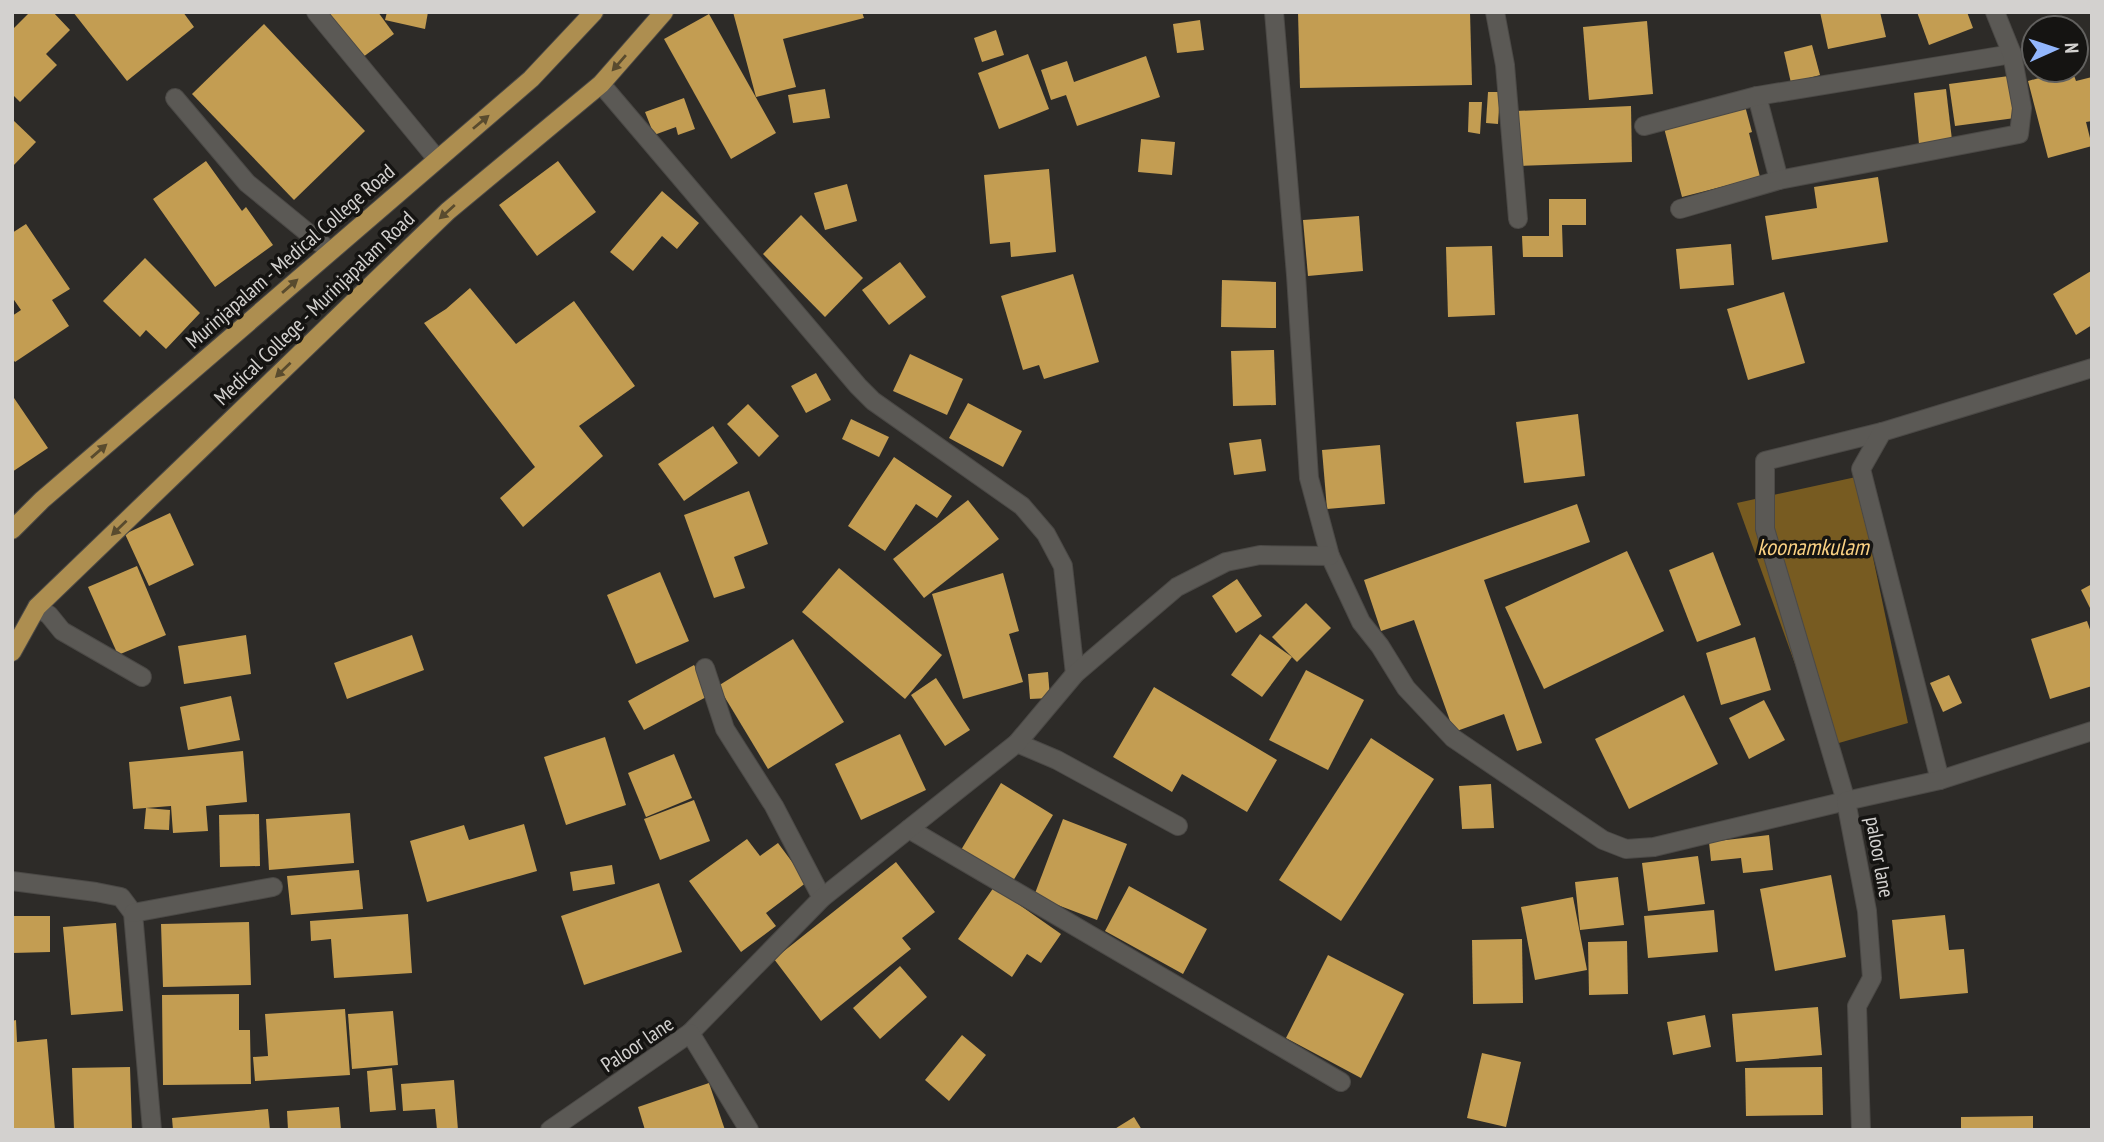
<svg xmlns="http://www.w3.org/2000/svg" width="2104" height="1142" font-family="'PT Sans Narrow',sans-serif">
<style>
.water{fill:#775b21}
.building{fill:#c39d52}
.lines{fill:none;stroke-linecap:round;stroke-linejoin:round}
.minor-casing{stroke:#4b4946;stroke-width:20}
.major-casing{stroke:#4b4946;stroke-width:20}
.minor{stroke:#5b5955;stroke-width:18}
.major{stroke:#ad8e50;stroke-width:18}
.oneway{fill:#594b2e}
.labels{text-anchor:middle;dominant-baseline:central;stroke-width:7;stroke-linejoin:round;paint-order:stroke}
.street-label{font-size:21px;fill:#d3d1cf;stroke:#151412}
.water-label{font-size:23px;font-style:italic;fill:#fad183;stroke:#151412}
</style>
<rect width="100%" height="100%" fill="#2d2b28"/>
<path class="water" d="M1856,477l52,246 -83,24 -88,-244z"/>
<g class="building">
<path d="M30,12h23l17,18 -24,24 11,11 -37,37 -8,-8v-64z"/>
<path d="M73,12h110l11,15 -67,54z"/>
<path d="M323,12h55l16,22 -35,26z"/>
<path d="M387,12h41l-3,17 -40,-9z"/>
<path d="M733,12h129l2,6 -81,21 13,48 -40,10z"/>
<path d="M1298,12h172l2,73 -172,3z"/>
<path d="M1820,12h60l6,25 -58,12z"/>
<path d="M1917,12h50l6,16 -44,17z"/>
<path d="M709,14l67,119 -45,26 -67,-120z"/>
<path d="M1200,20l4,30 -27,3 -4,-29z"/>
<path d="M1647,21l6,73 -64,6 -6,-73z"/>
<path d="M264,24l101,107 -71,69 -102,-106z"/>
<path d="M996,30l8,25 -22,7 -8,-24z"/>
<path d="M1812,45l8,30 -29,8 -7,-31z"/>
<path d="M1028,54l21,55 -50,20 -21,-56z"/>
<path d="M1146,56l14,41 -83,29 -11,-31 -15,5 -10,-30 26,-9 7,21z"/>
<path d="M2068,70h4l4,11 16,-4v44l-6,1 6,24 -44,12 -20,-77z"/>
<path d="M2009,76l6,42 -60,8 -6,-42z"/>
<path d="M825,89l5,29 -37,5 -5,-28z"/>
<path d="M1946,89l6,51 -33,4 -5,-51z"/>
<path d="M1488,92h12l-2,32 -12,-1z"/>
<path d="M684,98l11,31 -17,6 -2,-8 -22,8 -9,-23z"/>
<path d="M1469,102h13l-2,32 -12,-2z"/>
<path d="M1631,106l1,56 -114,4 -2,-55z"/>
<path d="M1745,106l7,26 -3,1 11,44 -78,20 -18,-69z"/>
<path d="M12,119l24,23 -24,25z"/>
<path d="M1141,139l34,3 -3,33 -34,-3z"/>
<path d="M206,161l36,50 4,-4 27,38 -58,42 -62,-88z"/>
<path d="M558,161l38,51 -59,44 -38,-51z"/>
<path d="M1049,169l7,83 -45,5 -1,-15 -20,2 -6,-69z"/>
<path d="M1878,177l10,65 -116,18 -7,-44 52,-8 -3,-21z"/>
<path d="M847,184l10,37 -32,9 -11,-37z"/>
<path d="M662,191l37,32 -22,26 -15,-13 -29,35 -23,-19z"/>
<path d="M1549,199h37v26h-24l1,32h-40l-1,-21h27z"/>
<path d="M801,215l62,63 -38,39 -62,-63z"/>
<path d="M1359,216l4,55 -55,5 -5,-56z"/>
<path d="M26,224l44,65 -18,11 17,26 -54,36 -3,-4v-42l9,-6 -9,-13v-64z"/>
<path d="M1731,244l3,41 -54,4 -4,-40z"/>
<path d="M1492,246l3,69 -47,2 -2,-70z"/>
<path d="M145,258l55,55 -34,36 -20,-19 -6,7 -37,-36z"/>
<path d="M900,262l26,35 -37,28 -27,-35z"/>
<path d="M2091,271l1,54 -16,10 -23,-41z"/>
<path d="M1073,274l26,88 -55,17 -5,-14 -16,5 -22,-74z"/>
<path d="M1222,280l54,2v46l-55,-1z"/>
<path d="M470,288l46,56 58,-43 61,85 -56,40 24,30 -80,71 -23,-29 35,-31 -111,-144 22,-14z"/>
<path d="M1784,292l21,71 -57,17 -21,-71z"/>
<path d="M1274,350l2,55 -43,1 -2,-55z"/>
<path d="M910,354l53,25 -16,36 -54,-24z"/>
<path d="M816,373l15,27 -25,13 -15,-27z"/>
<path d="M12,395l36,53 -36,24z"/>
<path d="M968,403l54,28 -19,36 -54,-29z"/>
<path d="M748,404l31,32 -20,21 -32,-33z"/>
<path d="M1578,414l7,62 -61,7 -8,-61z"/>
<path d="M851,419l38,18 -10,20 -37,-18z"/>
<path d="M713,426l25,37 -54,38 -26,-37z"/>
<path d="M1261,439l5,32 -32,4 -5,-32z"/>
<path d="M1380,445l5,59 -58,5 -5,-59z"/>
<path d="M894,457l58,39 -15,22 -21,-14 -31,47 -37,-25z"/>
<path d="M749,491l19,53 -34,13 11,31 -31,10 -30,-83z"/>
<path d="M968,500l31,39 -75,59 -31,-39z"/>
<path d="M1577,504l13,38 -106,38 58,163 -25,8 -13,-37 -50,18 -40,-112 -33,11 -17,-51z"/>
<path d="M170,513l24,52 -45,21 -24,-52z"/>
<path d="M1627,551l37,80 -120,58 -39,-82z"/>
<path d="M1713,552l28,73 -44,17 -28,-72z"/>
<path d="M137,566l29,69 -48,20 -30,-68z"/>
<path d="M839,568l103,87 -37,44 -103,-87z"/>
<path d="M660,572l29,69 -53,23 -29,-69z"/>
<path d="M1003,573l16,58 -10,3 14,48 -60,17 -31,-105z"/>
<path d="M1237,579l25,37 -26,17 -24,-37z"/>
<path d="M2092,584v28l-11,-22z"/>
<path d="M1306,603l25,25 -34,34 -25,-25z"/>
<path d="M2087,621l5,14v51l-42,13 -19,-60z"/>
<path d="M1260,634l32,23 -30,40 -31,-22z"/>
<path d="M246,635l5,39 -67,10 -6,-38z"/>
<path d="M412,635l12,35 -77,29 -13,-36z"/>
<path d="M1755,637l16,53 -50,15 -15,-52z"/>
<path d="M793,639l51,83 -76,47 -50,-83z"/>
<path d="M694,665l16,30 -66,35 -16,-29z"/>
<path d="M1306,670l58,30 -36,70 -59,-30z"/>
<path d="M1048,672l2,26 -20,1 -2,-25z"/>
<path d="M1949,675l13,28 -19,9 -13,-29z"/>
<path d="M936,678l34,52 -25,16 -34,-51z"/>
<path d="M1154,687l123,73 -30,52 -65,-38 -10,18 -59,-35z"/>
<path d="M1684,695l34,69 -89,45 -34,-70z"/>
<path d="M231,696l9,44 -52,10 -8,-43z"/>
<path d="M1764,700l21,40 -36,19 -20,-41z"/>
<path d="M900,734l26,56 -65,30 -26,-56z"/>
<path d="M605,737l21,68 -60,20 -22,-68z"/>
<path d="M1371,738l63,41 -93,142 -62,-41z"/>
<path d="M243,751l4,51 -41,4 2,25 -35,2 -2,-27 -38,3 -4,-47z"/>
<path d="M674,754l18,44 -46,19 -18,-44z"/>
<path d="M1001,783l52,32 -40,66 -52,-31z"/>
<path d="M1491,784l3,44 -32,1 -3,-43z"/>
<path d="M694,800l16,41 -50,19 -16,-41z"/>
<path d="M146,808l24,2 -1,20 -25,-1z"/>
<path d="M350,813l4,50 -85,7 -3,-51z"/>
<path d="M259,814l1,52 -40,1 -1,-52z"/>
<path d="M1063,819l64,25 -30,76 -63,-24z"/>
<path d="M524,824l13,47 -110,31 -17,-61 54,-16 5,15z"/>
<path d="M1769,835l4,35 -30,3 -2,-15 -30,3 -2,-19z"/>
<path d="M747,839l13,17 18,-13 29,39 -41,31 10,13 -35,26 -52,-71z"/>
<path d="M1698,856l7,48 -57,7 -6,-48z"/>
<path d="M896,862l39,50 -33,26 9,11 -90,72 -47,-62z"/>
<path d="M612,865l3,19 -42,7 -3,-19z"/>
<path d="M359,870l4,39 -72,6 -4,-39z"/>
<path d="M1831,875l15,82 -71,14 -15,-82z"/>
<path d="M1618,877l6,48 -44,5 -5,-48z"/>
<path d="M659,883l23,69 -98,33 -23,-69z"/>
<path d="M1129,886l78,43 -24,45 -78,-43z"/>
<path d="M994,887l67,47 -20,29 -14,-9 -15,23 -54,-38z"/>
<path d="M1573,897l14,73 -52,10 -14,-73z"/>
<path d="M1714,910l4,42 -70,6 -4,-42z"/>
<path d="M408,914l4,59 -78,5 -3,-39 -20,2 -1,-20z"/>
<path d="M1945,915l4,35 15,-1 4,44 -68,6 -8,-79z"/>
<path d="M12,916h38v36l-38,1z"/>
<path d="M249,922l2,63 -88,2 -2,-63z"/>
<path d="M116,923l7,88 -52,4 -8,-88z"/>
<path d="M1522,939l1,64 -50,1 -1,-64z"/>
<path d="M1627,941l1,53 -39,1 -1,-53z"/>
<path d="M1328,955l76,39 -43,84 -75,-40z"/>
<path d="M900,966l27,31 -47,42 -27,-31z"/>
<path d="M239,994v36h11l1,54 -88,1 -1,-90z"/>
<path d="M1818,1007l4,48 -86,7 -4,-48z"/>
<path d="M345,1009l5,66 -95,6 -2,-24 15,-1 -3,-42z"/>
<path d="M393,1011l5,54 -46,4 -4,-55z"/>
<path d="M1705,1015l6,32 -38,8 -6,-33z"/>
<path d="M16,1020l1,22 30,-3 8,91h-43v-109z"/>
<path d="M962,1035l24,20 -37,46 -24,-21z"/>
<path d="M1482,1053l39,9 -15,65 -39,-9z"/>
<path d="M130,1067l2,63h-58l-2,-62z"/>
<path d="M1822,1067l1,48 -77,1 -1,-48z"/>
<path d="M392,1068l4,42 -26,2 -3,-41z"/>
<path d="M454,1080l4,50h-21l-2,-21 -32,2 -2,-27z"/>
<path d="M709,1083l16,47h-80l-7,-23z"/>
<path d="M339,1107l2,23h-53l-1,-19z"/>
<path d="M268,1109l2,21h-97l-1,-12z"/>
<path d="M2033,1116v14h-72v-13z"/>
<path d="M1134,1117l8,13h-29z"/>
</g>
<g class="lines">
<defs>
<g id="minor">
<path d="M316,12l121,147"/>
<path d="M1274,12l22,263 13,203 21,78 31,66 19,24 26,42 47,50 150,102 23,9 28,-2 192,-46 -81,-272v-68l117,-29"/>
<path d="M1495,12l10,53 13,154"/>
<path d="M601,84l257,302 15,15 149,105 24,28 17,32 12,108"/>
<path d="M1757,96l22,84"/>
<path d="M175,98l72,85 83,68"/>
<path d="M1644,126l113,-30 255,-42"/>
<path d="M1680,209l99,-29 240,-46 3,-26 -10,-54 -17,-42"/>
<path d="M37,607l12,8 13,16 80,46"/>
<path d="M705,668l20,61 49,77 48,92"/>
<path d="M1017,743l40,17 121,66"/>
<path d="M1940,780l-79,-311 21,-37 210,-64"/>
<path d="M909,829l432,253"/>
<path d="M12,881l84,11 25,5 12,16 19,217"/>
<path d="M133,913l140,-26"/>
<path d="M690,1033l132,-135 195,-155 58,-69 102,-87 49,-25 34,-7 70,1"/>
<path d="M550,1130l140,-97 59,97"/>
<path d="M1861,1130l-4,-124 15,-28 -5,-67 -21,-110 94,-21 152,-49"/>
</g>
<g id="major">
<path d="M12,530l30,-30 489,-421 63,-67"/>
<path d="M12,652l25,-45 411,-396 153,-127 63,-72"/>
</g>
</defs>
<use href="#minor" class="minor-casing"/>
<use href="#major" class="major-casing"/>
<use href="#minor" class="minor"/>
<use href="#major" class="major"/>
</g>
<defs><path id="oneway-solid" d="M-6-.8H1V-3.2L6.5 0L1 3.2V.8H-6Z" transform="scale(1.75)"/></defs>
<g class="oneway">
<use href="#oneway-solid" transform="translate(619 63) rotate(131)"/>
<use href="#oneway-solid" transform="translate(481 122) rotate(-40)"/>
<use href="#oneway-solid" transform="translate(447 212) rotate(138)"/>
<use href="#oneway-solid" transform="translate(290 286) rotate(-41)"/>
<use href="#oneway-solid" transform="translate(283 370) rotate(136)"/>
<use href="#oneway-solid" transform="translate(99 451) rotate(-41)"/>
<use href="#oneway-solid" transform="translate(119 528) rotate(136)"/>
</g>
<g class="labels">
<g class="street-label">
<text transform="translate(290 256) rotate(-41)">Murinjapalam - Medical College Road</text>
<text transform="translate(314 308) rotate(-44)">Medical College - Murinjapalam Road</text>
<text transform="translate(1880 857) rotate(80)">paloor lane</text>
<text transform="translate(637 1044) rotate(-34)">Paloor lane</text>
</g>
<g class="water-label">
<text x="1813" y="546">koonamkulam</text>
</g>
</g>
<rect width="2104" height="1142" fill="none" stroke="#d3d1cf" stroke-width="28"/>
<g transform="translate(2055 49) rotate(87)"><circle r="33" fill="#151412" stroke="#61605e" stroke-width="2"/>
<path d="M0-5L12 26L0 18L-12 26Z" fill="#93b7fd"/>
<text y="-10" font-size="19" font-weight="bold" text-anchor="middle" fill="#d3d1cf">N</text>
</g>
</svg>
